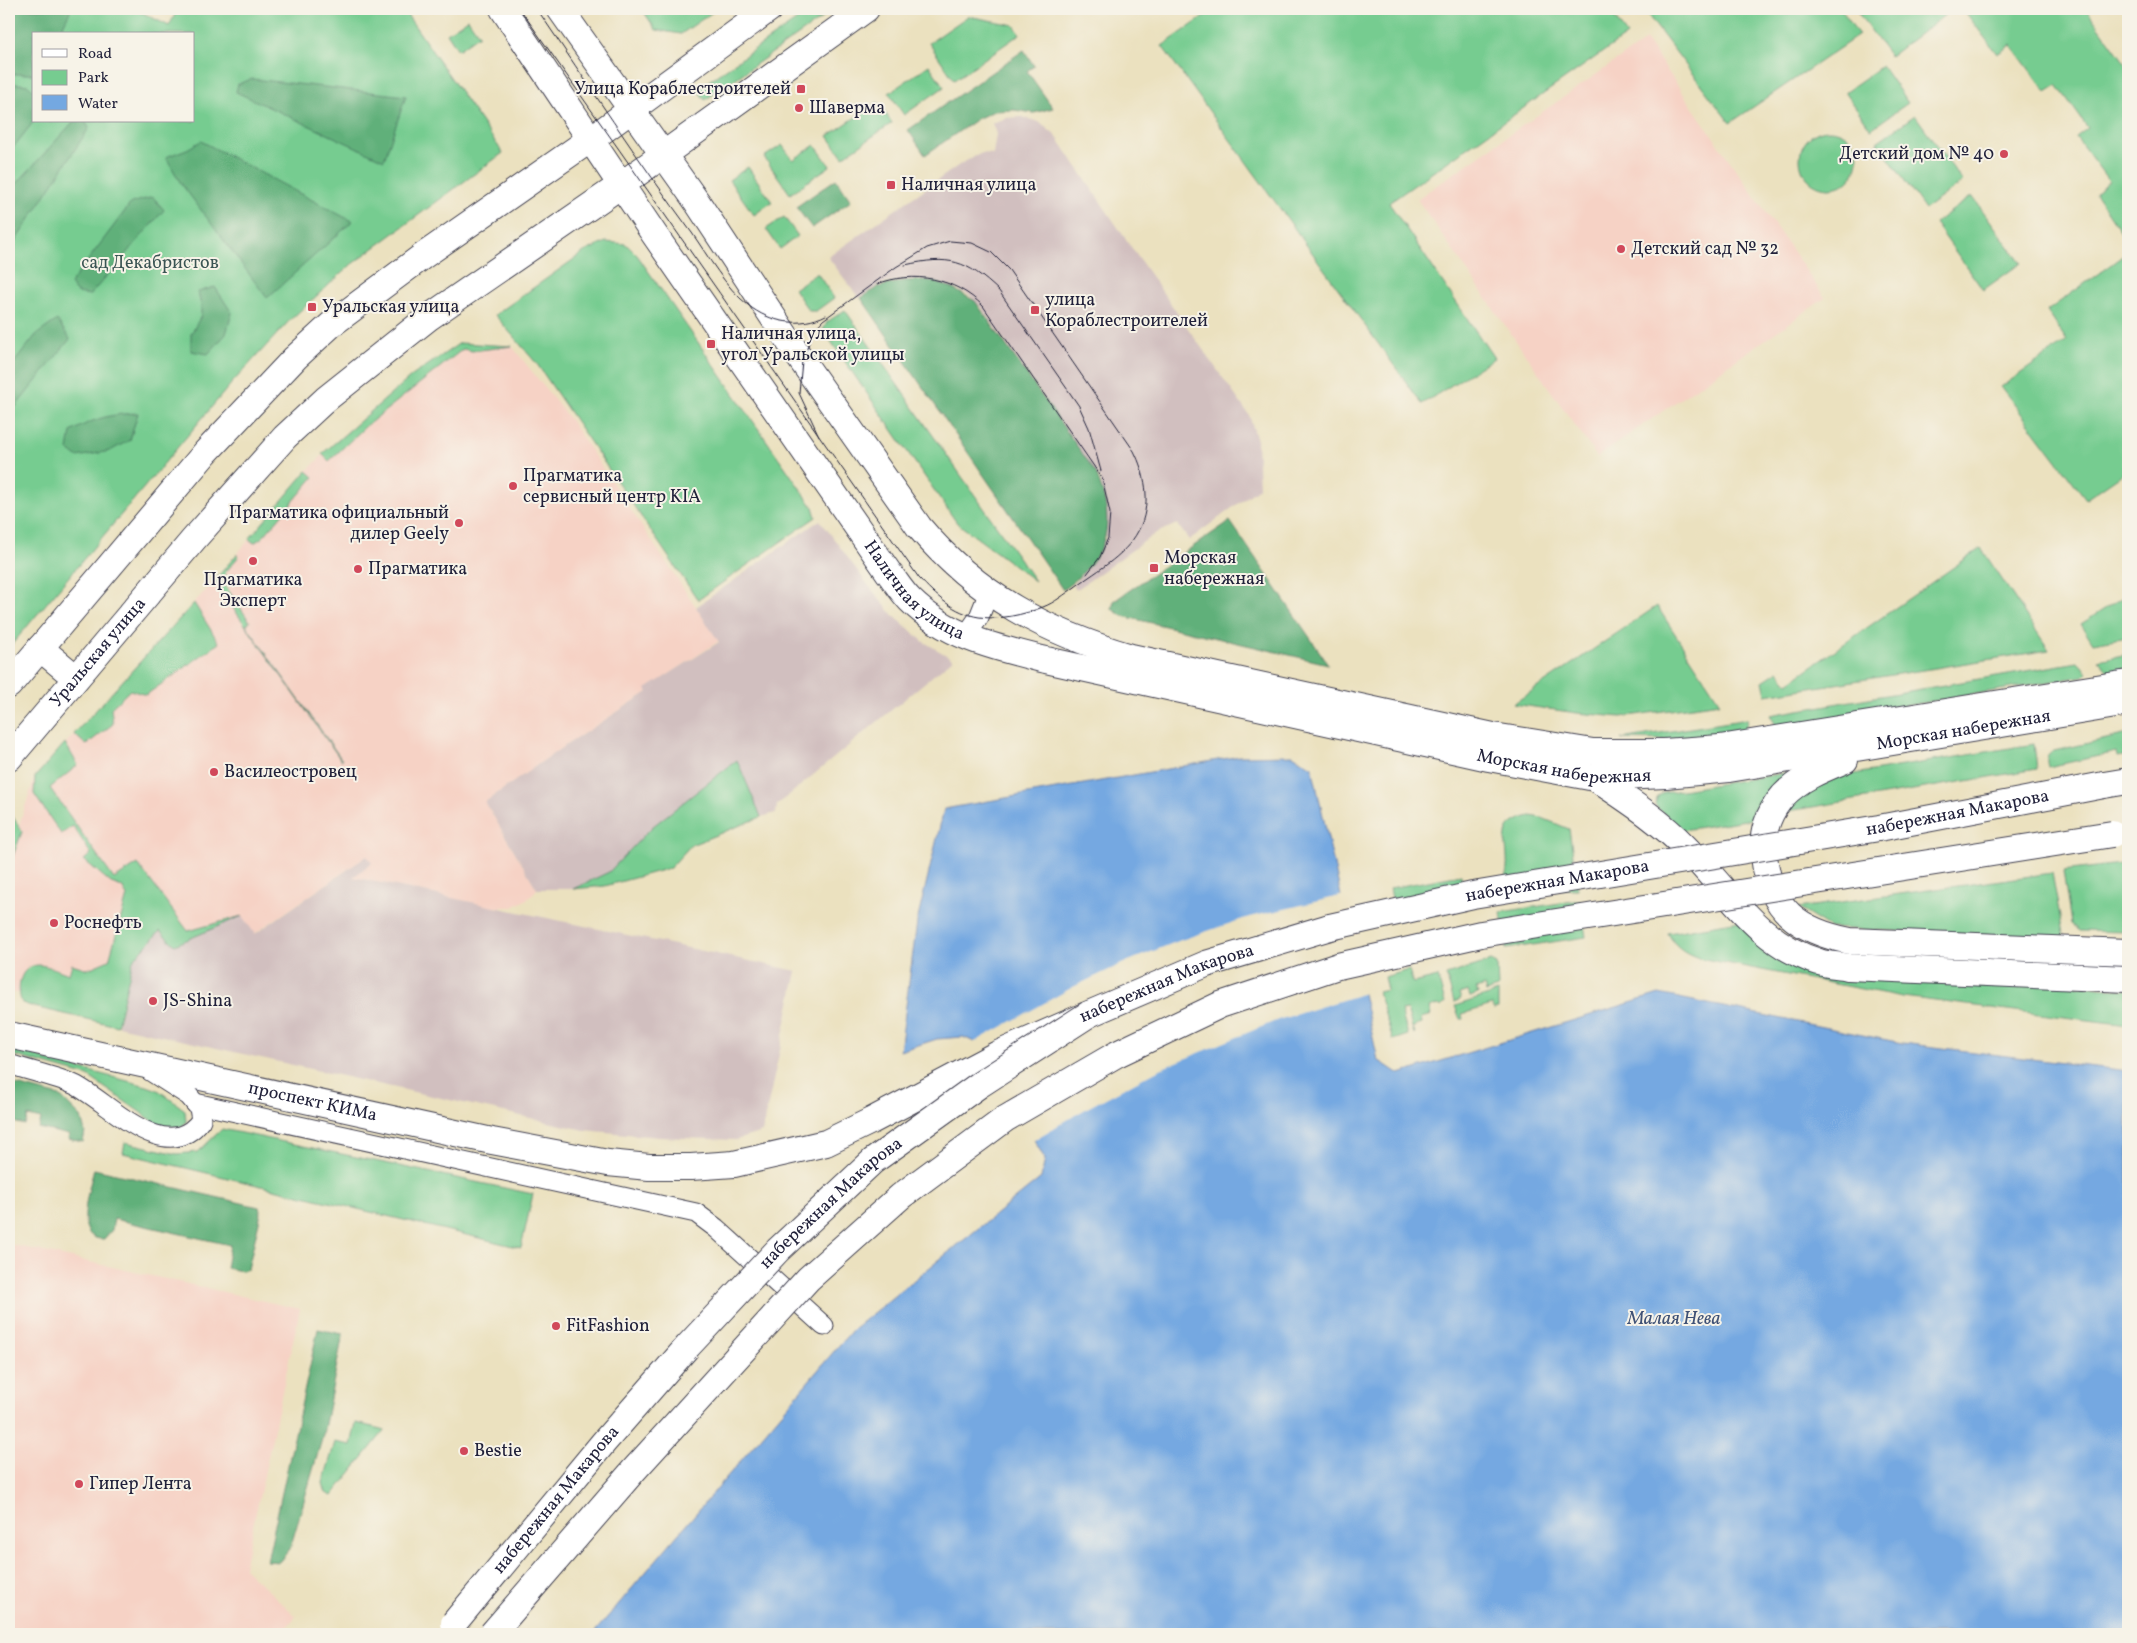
<svg xmlns="http://www.w3.org/2000/svg" width="2137" height="1643" font-family="Vollkorn,serif">
<style>
.built{fill:#f6d2c5}
.industrial{fill:#d1bfbf}
.green{fill:#76cc90;stroke:#4c7766;fill-rule:evenodd}
.forest{fill:#60b07a;stroke:#41695a}
.water{fill:#74a8e1;stroke:#4b658e}
.pier{fill:#ebe1bf}
.lines{fill:none;stroke-linecap:round;stroke-linejoin:round}
.street-casing{stroke:#403f4f;stroke-width:21}
.secondary-casing{stroke:#403f4f;stroke-width:28}
.street{stroke:#fff;stroke-width:19}
.secondary{stroke:#fff;stroke-width:26}
.tram{stroke:#22223b;stroke-width:1}
.secondary-bridge-casing{stroke:#403f4f;stroke-width:28;stroke-linecap:butt}
.secondary-bridge{stroke:#fff;stroke-width:26}
.poi-dot{fill:#d1495b;stroke:#f7f3e8;stroke-width:2}
.labels{text-anchor:middle;dominant-baseline:central;stroke-width:4;stroke-linejoin:round;paint-order:stroke}
.poi-label{font-size:18px;fill:#22223b;stroke:#f7f3e8;text-anchor:start}
.park-label{font-size:18px;fill:#3b5554;stroke:#f7f3e8}
.street-label{font-size:18px;fill:#22223b;stroke:#f7f3e8}
.water-label{font-size:19px;font-style:italic;fill:#3f5175;stroke:#f7f3e8}
</style>
<rect width="100%" height="100%" fill="#f7f3e8"/>
<filter id="ink" filterUnits="userSpaceOnUse"><feTurbulence type="fractalNoise" baseFrequency=".02" numOctaves="2"/><feDisplacementMap in="SourceGraphic" scale="10" xChannelSelector="R" yChannelSelector="G"/><feConvolveMatrix kernelMatrix="1 2 1 2 8 2 1 2 1" color-interpolation-filters="sRGB"/></filter>
<filter id="wash" filterUnits="userSpaceOnUse"><feTurbulence type="fractalNoise" baseFrequency=".0096" numOctaves="4" result="noise"/><feDisplacementMap in="SourceGraphic" scale="20" xChannelSelector="R" yChannelSelector="G"/><feGaussianBlur stdDeviation="1.12" result="paint"/><feColorMatrix in="noise" values="0 0 0 0 0 0 0 0 0 0 0 0 0 0 0 0 0 1.4 0 .05"/><feComposite in="paint" operator="in"/></filter>
<g filter="url(#wash)">
<rect width="100%" height="100%" fill="#ebe1bf"/>
<g class="built">
<path d="M1646,40l179,258 -228,159 -180,-258z"/>
<path d="M512,346l59,75 148,220 -72,48 1,3 -88,57 -75,53 52,87 -8,9 -16,9h-20l-141,-30 15,-21 -113,78 -79,11 -15,-14 -78,72 -73,-11v-142l5,-10 21,-63 179,-196 93,-110 36,-36 69,-59 51,-27 9,2z"/>
<path d="M9,1244l291,65 -56,259 52,48 -15,18h-272z"/>
</g>
<g class="industrial">
<path d="M1022,117l17,5 17,14 88,130 105,149 8,25 2,48 -70,52 -12,-16 -21,9 -80,57 -3,-5 24,-29 9,-18 1,-26 -7,-33 -119,-172 -12,-12 -17,-8 -33,-8 -17,1 -21,4 -22,14 -31,-41 134,-94 20,-10 11,1 3,-20 -4,-11 14,-5z"/>
<path d="M820,520l48,65 25,30 31,27 29,17 -176,146 -1,8 -15,4 -24,-56 -85,66 -43,45 -36,17h-36l-52,-87 75,-53 88,-57 -2,-3 73,-47 -23,-35z"/>
<path d="M367,856l5,7 -19,14 444,94 -35,161 -26,8 -77,-3 -75,-7 -466,-104 15,-66 27,-29 15,14 67,-29 13,18z"/>
</g>
<g class="green">
<path d="M9,9h126l34,17 9,-17h225l100,144 -151,111 -62,56 -59,64 -222,264zM34,34h160v87h-160z"/>
<path d="M642,9h75l-36,25 -25,-4z"/>
<path d="M813,9h22l-130,91 -8,-11z"/>
<path d="M1215,9h393l19,26 -238,168 105,155 -72,46 -260,-358z"/>
<path d="M1643,9h140l4,6 11,-6h43l18,26 -129,88z"/>
<path d="M1855,9h98l-63,47z"/>
<path d="M1963,9h123l42,58v175l-33,-49 14,-12 -33,-44 12,-9 -31,-43 -11,7 -35,-47 -14,9z"/>
<path d="M968,16l46,9 6,9 -66,46 -25,-37z"/>
<path d="M468,19l11,16 -21,15 -11,-17z"/>
<path d="M929,65l15,22 -40,28 -15,-22z"/>
<path d="M1882,66l26,37 -37,26 -26,-37z"/>
<path d="M878,102l14,21 -49,34 -15,-21z"/>
<path d="M1915,115l48,67 -38,27 -48,-67z"/>
<circle cx="1829" cy="159" r="29"/>
<path d="M782,145l11,15 22,-15 15,21 -40,28 -26,-37z"/>
<path d="M748,167l24,35 -18,13 -25,-35z"/>
<path d="M1972,196l49,67 -38,27 -48,-67z"/>
<path d="M784,217l14,19 -18,13 -14,-20z"/>
<path d="M606,242l20,2 11,11 176,252 3,10 -118,83 -161,-236 -42,-49 89,-63z"/>
<path d="M2128,252v218l-42,29 -85,-112 66,-46 -20,-30z"/>
<path d="M817,273l17,25 -18,13h-7l-15,-22z"/>
<path d="M845,310l190,271 -78,-58 -134,-193 4,-8z"/>
<path d="M460,343l52,3 -40,5 -9,-2 -97,77 -37,35 -7,-7 90,-78z"/>
<path d="M307,471l7,6 -51,60 -9,6 -5,-4z"/>
<path d="M1981,548l68,102 -283,45 -3,-14 15,-10 10,12z"/>
<path d="M237,554l2,2 -14,17 1,1 -4,7 28,41 -4,3 96,135h-1l-127,-179z"/>
<path d="M2128,594v43l-35,6 -12,-19z"/>
<path d="M194,603l25,40 -73,52 -16,-5 -19,18 2,16 -27,21 -12,-11z"/>
<path d="M1657,606l63,97 -99,14 -44,-4 -64,-9z"/>
<path d="M2128,654v15l-19,3 -11,-12z"/>
<path d="M2078,662l9,10 -3,4 -307,51 -7,-12z"/>
<path d="M1748,719l-4,14 -75,7 -48,-1z"/>
<path d="M2128,734v21l-10,2 -1,-5 -69,15c-2,-8 -2,-12 6,-16z"/>
<path d="M65,743l13,22 -28,23 64,91 24,-15 50,67 54,-15 -67,29 -15,-14 -27,29 -16,66 -83,-19 -12,-4c-6,-14 -3,-37 16,-38 9,0 22,6 31,9l3,-10 16,5 21,-9 18,-64 -5,-9 -11,-4 -27,-23 7,-6 -18,-28 -12,8 -27,-40 1,-17z"/>
<path d="M2034,744l3,25 -254,43 13,-14 34,-20z"/>
<path d="M737,760l24,57 -70,28 -21,23 -65,18 -32,3 36,-17 43,-45z"/>
<path d="M1785,773l3,2 -30,43 -75,12 -26,-22 -2,-4 3,-8 6,-3z"/>
<path d="M9,810l13,22 -11,29h-2z"/>
<path d="M1531,816l11,2 27,11 9,60 -77,-2c2,-7 6,-13 6,-19 2,-26 -13,-44 24,-52z"/>
<path d="M2128,863v69l-49,-1 -8,-7 -8,-53z"/>
<path d="M2052,873l12,66 -234,-11 -32,-20z"/>
<path d="M1461,875l6,32 -71,13 -6,-32z"/>
<path d="M1580,900l6,37 -80,12 -5,-37z"/>
<path d="M1739,921l46,35 343,34v35l-225,-28 -204,-39c-14,-5 -24,-11 -31,-25z"/>
<path d="M1491,961l6,3 1,24 -12,4 -2,-6 -8,3 2,5 -8,3 -2,-6 -9,3 2,5 -7,3 -8,-27z"/>
<path d="M1409,970l4,13 25,-6 7,26 -4,4 -2,-2 -10,3 2,7 -10,3 1,6 -9,3 2,6 -1,1 -7,-24 -6,1 7,24 -15,5 -15,-48 9,-2 -3,-13z"/>
<path d="M1498,992v16l-4,1 -2,-4 -30,9 1,5h-3l-5,-13z"/>
<path d="M9,1046l42,15 96,25 11,4 27,20 1,12 -4,5 -17,-1 -12,-5 -65,-45 -79,-22z"/>
<path d="M222,1129l311,65 -12,54 -398,-95 2,-11 52,12 21,-2z"/>
<path d="M356,1423l29,7 -53,66 -6,-3 -3,-10 12,-41 16,3z"/>
</g>
<g class="forest">
<path d="M9,9h62l-12,25h-25v40h-25z"/>
<path d="M1024,50l10,16 -7,5 26,37 -19,5 -20,-3 -20,1 -17,8 -52,36 -17,-25z"/>
<path d="M252,79l154,17 -22,64 -148,-68 2,-8z"/>
<path d="M9,83l19,2 6,5v31l-25,32z"/>
<path d="M74,121h11l4,7 -80,123v-59z"/>
<path d="M201,141l143,76 9,4 -86,77 -87,-116 -14,-25 21,-8z"/>
<path d="M836,179l15,22 -39,27 -16,-21z"/>
<path d="M153,197l11,13 -74,85 -13,-2 -7,-9 61,-81z"/>
<path d="M927,280l23,7 25,14 121,172c21,54 12,82 -33,117l-202,-292 17,-11 25,-6z"/>
<path d="M215,287l17,26 -6,21 -18,20 -17,-3v-17l10,-18v-10l-3,-14z"/>
<path d="M57,320l13,19 -61,76v-46l27,-34z"/>
<path d="M138,413l-8,27 -20,11 -33,6 -9,-7 3,-18c23,-14 40,-18 67,-19z"/>
<path d="M1230,521l98,143 -206,-48 -10,-7 2,-8z"/>
<path d="M9,1083l51,13 21,21 4,15 -2,10 -15,-3 1,-4 -31,-7 3,-9 -13,-3 -3,9 -16,-4z"/>
<path d="M94,1169l165,38 2,6 -13,56 -6,2 -16,-3 4,-23 -116,-26 -2,11 -8,9c-33,2 -14,-53 -10,-70z"/>
<path d="M318,1329l25,5 -21,105 -32,110 -11,13 -12,-1z"/>
</g>
<path class="water" d="M1293,755l19,12 66,293 21,14 260,-80 243,49 226,28v563h-1535l260,-305 188,-151 4,-19 -66,-115 -16,-7 -26,2 -37,12 17,-129 27,-113 296,-53z"/>
<path class="pier" d="M1344,895l21,98 -87,27 -120,50 -69,37 -57,34 -55,-95 -6,-2 102,-57 53,-25 55,-22 65,-22z"/>
</g>
<g filter="url(#ink)">
<g class="lines">
<defs>
<g id="street">
<path d="M965,637l14,-20 10,-25"/>
<path d="M9,1064c20,7 47,12 66,21 34,17 91,83 126,35l-2,-12 -10,-12 -39,-25"/>
<path d="M195,1103l501,110 20,15 108,98"/>
</g>
<g id="secondary">
<path id="s1" d="M503,9l151,225 235,339c7,9 13,19 21,27 37,37 87,48 136,60l443,98 106,20 71,-3 63,-6 399,-66"/>
<path d="M560,9l137,193 105,159 117,166c58,69 127,105 212,130l362,79 100,16h71l56,-4 408,-65"/>
<path d="M40,648l36,30"/>
<path d="M9,685l197,-233 89,-94 38,-35 90,-67 182,-127 164,-120"/>
<path id="s2" d="M9,758l185,-219 91,-102 41,-38 102,-81 193,-133 245,-176"/>
<path d="M1845,760c-22,9 -45,18 -62,36 -15,17 -22,38 -19,60 6,54 35,75 86,85l278,11"/>
<path d="M1595,778c31,21 63,41 90,69 42,42 73,97 134,115 9,3 20,3 29,5l280,12"/>
<path d="M2104,785l24,-4"/>
<path id="s3" d="M9,1035l483,106 116,22 41,4h42l43,-3 92,-21 45,-22 127,-67 91,-40 117,-50 124,-37"/>
</g>
</defs>
<use href="#street" class="street-casing"/>
<use href="#secondary" class="secondary-casing"/>
<use href="#street" class="street"/>
<use href="#secondary" class="secondary"/>
<g class="tram">
<path d="M520,9c134,189 266,380 399,569 17,18 35,35 60,39 21,3 44,-2 64,-10 11,-4 22,-13 32,-20 24,-18 54,-33 66,-62 10,-24 4,-52 -7,-74l-125,-181 -18,-18 -19,-9 -22,-2 -23,7 -31,19 -73,53 -9,10 -12,31 -3,32 20,43"/>
<path d="M537,9c51,75 101,151 155,224 16,23 34,55 56,72 22,18 53,23 78,10"/>
<path d="M905,265c45,-10 61,-5 94,26l80,115 10,22 12,43"/>
<path d="M877,284c37,-14 78,-6 106,22l119,172 8,35 -2,25 -8,19 -13,17"/>
</g>
<defs>
<g id="secondary-bridge">
<path id="s4" d="M1330,927l143,-32 406,-67 225,-43"/>
<path id="s5" d="M454,1623l150,-181 84,-96 90,-96 95,-89 106,-76 110,-71"/>
<path d="M492,1634l142,-164 174,-191 93,-83 104,-77 112,-65 103,-49 118,-39 143,-32 631,-100"/>
</g>
</defs>
<use href="#secondary-bridge" class="secondary-bridge-casing"/>
<use href="#secondary-bridge" class="secondary-bridge"/>
</g>
</g>
<g class="poi-dot">
<rect x="796" y="84" width="10" height="10" rx="2.5"/>
<circle cx="799" cy="108" r="5"/>
<circle cx="2004" cy="154" r="5"/>
<rect x="886" y="180" width="10" height="10" rx="2.5"/>
<circle cx="1621" cy="249" r="5"/>
<rect x="307" y="302" width="10" height="10" rx="2.5"/>
<rect x="1030" y="305" width="10" height="10" rx="2.5"/>
<rect x="706" y="339" width="10" height="10" rx="2.5"/>
<circle cx="513" cy="486" r="5"/>
<circle cx="459" cy="523" r="5"/>
<circle cx="253" cy="561" r="5"/>
<rect x="1149" y="563" width="10" height="10" rx="2.5"/>
<circle cx="358" cy="569" r="5"/>
<circle cx="214" cy="772" r="5"/>
<circle cx="54" cy="923" r="5"/>
<circle cx="153" cy="1001" r="5"/>
<circle cx="556" cy="1326" r="5"/>
<circle cx="464" cy="1451" r="5"/>
<circle cx="79" cy="1484" r="5"/>
</g>
<g class="labels">
<g class="poi-label">
<text x="791" y="89" text-anchor="end">Улица Кораблестроителей</text>
<text x="809" y="108">Шаверма</text>
<text x="1994" y="154" text-anchor="end">Детский дом № 40</text>
<text x="901" y="185">Наличная улица</text>
<text x="1631" y="249">Детский сад № 32</text>
<text x="1045" y="300">улица<tspan x="1045" dy="21">Кораблестроителей</tspan></text>
<text x="322" y="307">Уральская улица</text>
<text x="721" y="334">Наличная улица,<tspan x="721" dy="21">угол Уральской улицы</tspan></text>
<text x="523" y="476">Прагматика<tspan x="523" dy="21">сервисный центр KIA</tspan></text>
<text x="449" y="513" text-anchor="end">Прагматика официальный<tspan x="449" dy="21">дилер Geely</tspan></text>
<text x="1164" y="558">Морская<tspan x="1164" dy="21">набережная</tspan></text>
<text x="368" y="569">Прагматика</text>
<text x="253" y="580" text-anchor="middle">Прагматика<tspan x="253" dy="21">Эксперт</tspan></text>
<text x="224" y="772">Василеостровец</text>
<text x="64" y="923">Роснефть</text>
<text x="163" y="1001">JS-Shina</text>
<text x="566" y="1326">FitFashion</text>
<text x="474" y="1451">Bestie</text>
<text x="89" y="1484">Гипер Лента</text>
</g>
<g class="park-label">
<text x="150" y="263">сад Декабристов</text>
</g>
<g class="street-label">
<text stroke="none"><textPath href="#s1" startOffset="714">Наличная улица</textPath></text>
<text stroke="none"><textPath href="#s2" startOffset="138">Уральская улица</textPath></text>
<text stroke="none"><textPath href="#s1" startOffset="1802">Морская набережная</textPath></text>
<text stroke="none"><textPath href="#s1" startOffset="1398">Морская набережная</textPath></text>
<text stroke="none"><textPath href="#s4" startOffset="638">набережная Макарова</textPath></text>
<text stroke="none"><textPath href="#s4" startOffset="232">набережная Макарова</textPath></text>
<text stroke="none"><textPath href="#s3" startOffset="1210">набережная Макарова</textPath></text>
<text stroke="none"><textPath href="#s3" startOffset="311">проспект КИМа</textPath></text>
<text stroke="none"><textPath href="#s5" startOffset="565">набережная Макарова</textPath></text>
<text stroke="none"><textPath href="#s5" startOffset="160">набережная Макарова</textPath></text>
</g>
<g class="water-label">
<text x="1674" y="1319">Малая Нева</text>
</g>
</g>
<rect width="2137" height="1643" fill="none" stroke="#f7f3e8" stroke-width="30"/>
<rect x="32" y="32" width="162" height="90" fill="#f7f3e8" stroke="#a29fa3"/>
<rect x="42" y="49" width="25" height="8" fill="#ffffff" stroke="#a29fa3"/>
<text x="78" y="58" font-size="15" fill="#22223b">Road</text>
<rect x="42" y="70" width="25" height="15" fill="#76cc90" stroke="#a29fa3"/>
<text x="78" y="82" font-size="15" fill="#22223b">Park</text>
<rect x="42" y="95" width="25" height="15" fill="#74a8e1" stroke="#a29fa3"/>
<text x="78" y="108" font-size="15" fill="#22223b">Water</text>
</svg>
